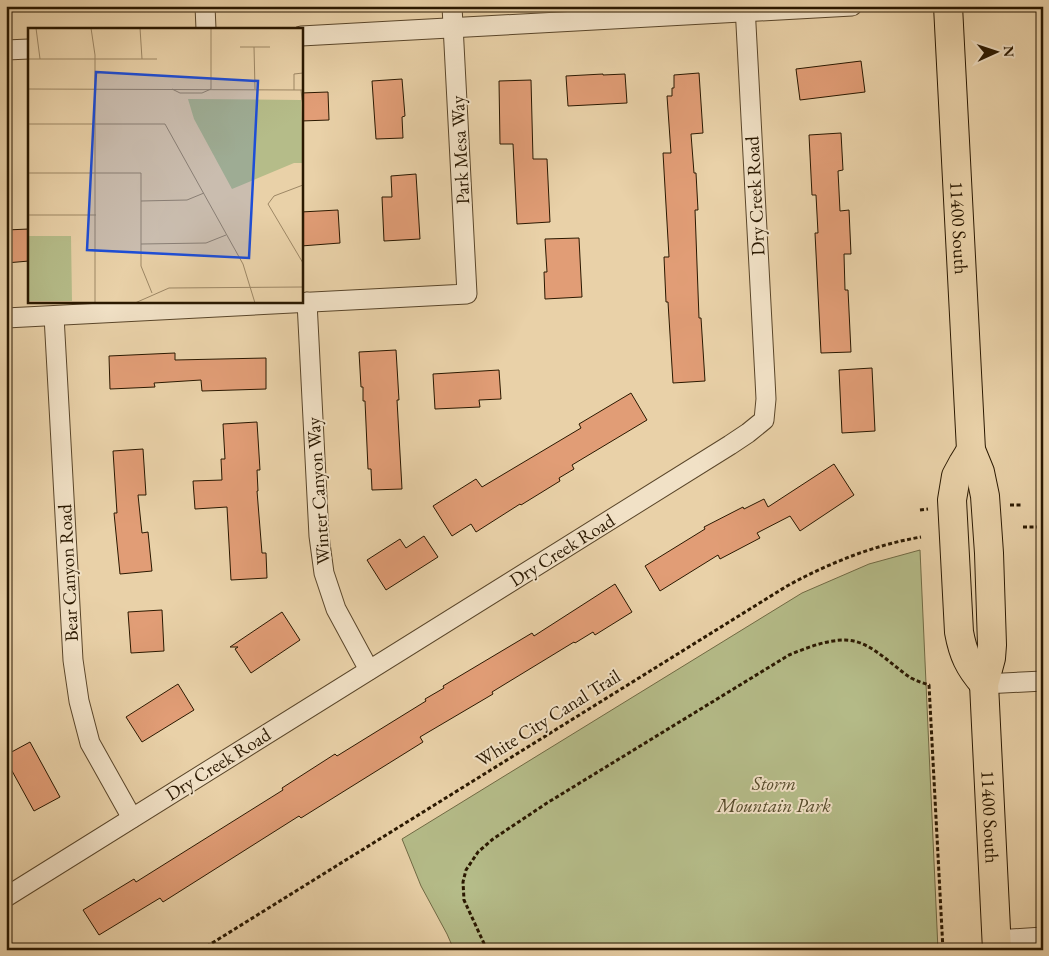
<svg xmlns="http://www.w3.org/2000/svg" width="1049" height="956" font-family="'EB Garamond',serif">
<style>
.green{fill:#b5bc89;stroke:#706a44}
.building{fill:#e19d76;stroke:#2a1800}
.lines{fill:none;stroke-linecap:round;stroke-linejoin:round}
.street-casing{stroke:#5a462a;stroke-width:21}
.primary-casing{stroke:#2a1800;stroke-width:30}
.path{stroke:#2a1800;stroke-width:3;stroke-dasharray:4 2.5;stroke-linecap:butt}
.street{stroke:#f1e1c6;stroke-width:19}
.primary{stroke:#e9d1a8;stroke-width:28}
.labels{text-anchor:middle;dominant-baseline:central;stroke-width:4;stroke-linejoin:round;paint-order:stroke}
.street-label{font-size:19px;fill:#2a1800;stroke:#f1e1c6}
.park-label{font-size:19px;font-style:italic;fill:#544929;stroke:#f1e1c6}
.inset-road{fill:none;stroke:#9d8765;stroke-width:1}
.view{fill:#1d4ed8;fill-opacity:0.15;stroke:#1d4ed8;stroke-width:2.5}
.inset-edge{fill:none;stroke:#2a1800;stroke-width:2.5}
</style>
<rect width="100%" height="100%" fill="#e9d1a8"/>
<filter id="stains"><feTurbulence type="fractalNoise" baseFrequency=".004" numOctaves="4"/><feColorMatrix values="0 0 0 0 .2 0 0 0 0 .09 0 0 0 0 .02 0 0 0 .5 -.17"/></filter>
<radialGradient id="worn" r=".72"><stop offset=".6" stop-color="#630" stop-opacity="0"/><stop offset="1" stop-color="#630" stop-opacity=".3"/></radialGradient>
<path class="green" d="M920,550l18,400h-484l-7,-16 -26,-48 -19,-47 400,-246 67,-29z"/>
<g class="building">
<path d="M861,61l4,31 -65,8 -4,-31z"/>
<path d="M699,73l4,60 -12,1 3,39h2l2,37h-3l4,108h2l4,63 -32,2 -5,-81h-2l-2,-45h5l-6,-104h8l-4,-57h5v-8h2v-13z"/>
<path d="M603,74v1l22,-1 2,29 -59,3 -2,-30z"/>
<path d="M402,79l3,37 -3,1 1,21 -27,1 -4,-58z"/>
<path d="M531,80l2,79h14l3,63 -33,2 -4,-80h-13l-1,-63z"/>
<path d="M328,92l1,28 -28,1v-28z"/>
<path d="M841,133l2,37 -5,1 2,40 9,-1 2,44h-7l1,36h3l3,62 -30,1 -6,-120h3l-2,-38h-4l-3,-60z"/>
<path d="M416,174l4,65 -36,2 -2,-44h10l-1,-21z"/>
<path d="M338,210l2,33 -39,3v-34z"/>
<path d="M29,229v32l-23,2v-33z"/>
<path d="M579,238l3,59 -37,2 -1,-27h3l-2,-33z"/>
<path d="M396,350l3,50h-2l5,89 -30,1 -1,-21h-3l-3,-68h-2v-14h-2l-2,-35z"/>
<path d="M175,353v7l91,-2v31l-64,2 -1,-11 -47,3 1,4 -45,2 -1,-33z"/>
<path d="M872,368l3,63 -33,2 -3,-63z"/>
<path d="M499,370l2,29 -22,1 1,7 -45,2 -2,-35z"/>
<path d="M631,393l16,27 -75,45 2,4 -15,9 1,3 -39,24 -1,-1 -44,28 -5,-8 -19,12 -19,-30 43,-27 6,8 99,-59 -2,-4z"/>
<path d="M257,422l3,48h-3l1,21h-1l5,62h4l1,25 -36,2 -4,-73 -32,2 -2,-28 29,-1 -1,-21h4l-2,-35z"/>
<path d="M143,449l3,46h-8l4,38 6,-1 4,39 -32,3 -6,-61h3l-4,-62z"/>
<path d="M834,464l20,31 -54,36 -10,-15 -33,17 3,5 -40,21 -2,-4 -58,36 -15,-25 60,-37 -1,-2 39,-20 1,2 20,-10 4,8z"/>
<path d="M424,536l14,21 -52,33 -19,-30 33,-21 6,9z"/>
<path d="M615,584l17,28 -37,23 -2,-3 -18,11 -1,-1 -82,50 1,2 -73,43 3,5 -122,76 -2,-2 -136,86 -3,-4 -61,37 -16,-25 51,-31 2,3 147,-92 -1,-2 53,-34 2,2 89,-55 -1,-2 19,-11 -1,-2 89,-53 2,3z"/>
<path d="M162,610l2,41 -33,2 -3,-41z"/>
<path d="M282,612l18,28 -49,33 -16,-24 3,-2h-8z"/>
<path d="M178,684l16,26 -52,32 -16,-25z"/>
<path d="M30,742l30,55 -26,14 -28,-51v-5z"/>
</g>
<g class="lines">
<defs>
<g id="street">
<path d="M205,6l1,23"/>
<path d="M301,36l551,-30"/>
<path d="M6,50l23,-1"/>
<path d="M307,302l12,234 5,37 12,36 33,61"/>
<path d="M54,316l19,344 6,41 11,42 42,75"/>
<path d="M6,318l461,-24 -15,-288"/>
<path d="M984,684l59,-3"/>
<path d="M6,897l724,-452 18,-12 16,-13 2,-21 -1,-20 -20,-373"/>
<path d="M997,940l46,-3"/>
</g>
<g id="primary">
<path id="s1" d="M948,6l23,444 9,22 5,24 4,57 3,92 -1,13 -7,26 13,266"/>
<path d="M971,450l-8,13 -7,13 -4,24 7,132c4,22 10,35 25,52"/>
</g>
</defs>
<use href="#street" class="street-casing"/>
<use href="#primary" class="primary-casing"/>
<g class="path">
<path d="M1010,505h11"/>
<path d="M920,510l8,-1"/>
<path d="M1023,527h20"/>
<path d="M201,950l586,-364c42,-23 87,-41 134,-49"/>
<path d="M487,950l-23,-50 -1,-18 3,-12 12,-18 15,-13 54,-36 242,-148c17,-7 37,-15 56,-15 25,0 46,25 66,38 6,3 12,5 18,7l14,265"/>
</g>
<use href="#street" class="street"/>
<use href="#primary" class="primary"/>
</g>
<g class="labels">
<g class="street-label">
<text transform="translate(460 150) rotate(-93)">Park Mesa Way</text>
<text transform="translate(755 196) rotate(-93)">Dry Creek Road</text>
<text stroke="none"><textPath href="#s1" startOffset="222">11400 South</textPath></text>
<text transform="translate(318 491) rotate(-94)">Winter Canyon Way</text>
<text transform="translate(562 550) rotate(-32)">Dry Creek Road</text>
<text transform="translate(68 573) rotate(-93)">Bear Canyon Road</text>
<text transform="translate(548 718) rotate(-32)">White City Canal Trail</text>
<text transform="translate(218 764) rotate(-32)">Dry Creek Road</text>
<text stroke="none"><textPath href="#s1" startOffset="815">11400 South</textPath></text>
</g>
<g class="park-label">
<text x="774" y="783">Storm<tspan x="774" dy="22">Mountain Park</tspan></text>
</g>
</g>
<g transform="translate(28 28)">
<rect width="275" height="275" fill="#e9d1a8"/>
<path d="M160,71l113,1 2,63h-9l-62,26 -38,-70zM0,208h43l1,65h-44z" fill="#b5bc89"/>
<path class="inset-road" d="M8,0l4,31M63,0l4,27v248M112,0l2,31M183,0v61M212,19h30M226,19l1,42M0,31h129M0,61l275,1M144,61l8,4h22l9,-4M266,62v-16l9,-1M273,62l2,17M0,96h137l78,140 12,39M0,145h113v93l11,27M275,157l-29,11 -6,8 35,59M113,173l46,-1 17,-7M0,187h68M113,216l65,-1 20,-8M107,275l34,-15 134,-1"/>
<path class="view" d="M68,44l162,9 -9,177 -162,-8z"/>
<rect width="275" height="275" class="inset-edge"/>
</g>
<rect width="1049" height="956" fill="none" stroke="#e9d1a8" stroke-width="25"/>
<rect x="8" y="8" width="1034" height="941" fill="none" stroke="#2a1800" stroke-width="2.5"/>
<rect x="12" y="12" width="1024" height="931" fill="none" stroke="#2a1800"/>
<g transform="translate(996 52) rotate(87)" stroke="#f1e1c6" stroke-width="4" paint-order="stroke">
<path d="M0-4L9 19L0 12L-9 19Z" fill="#2a1800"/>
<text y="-8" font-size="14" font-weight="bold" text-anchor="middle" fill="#2a1800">N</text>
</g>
<rect width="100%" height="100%" filter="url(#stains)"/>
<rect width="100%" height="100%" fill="url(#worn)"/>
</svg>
